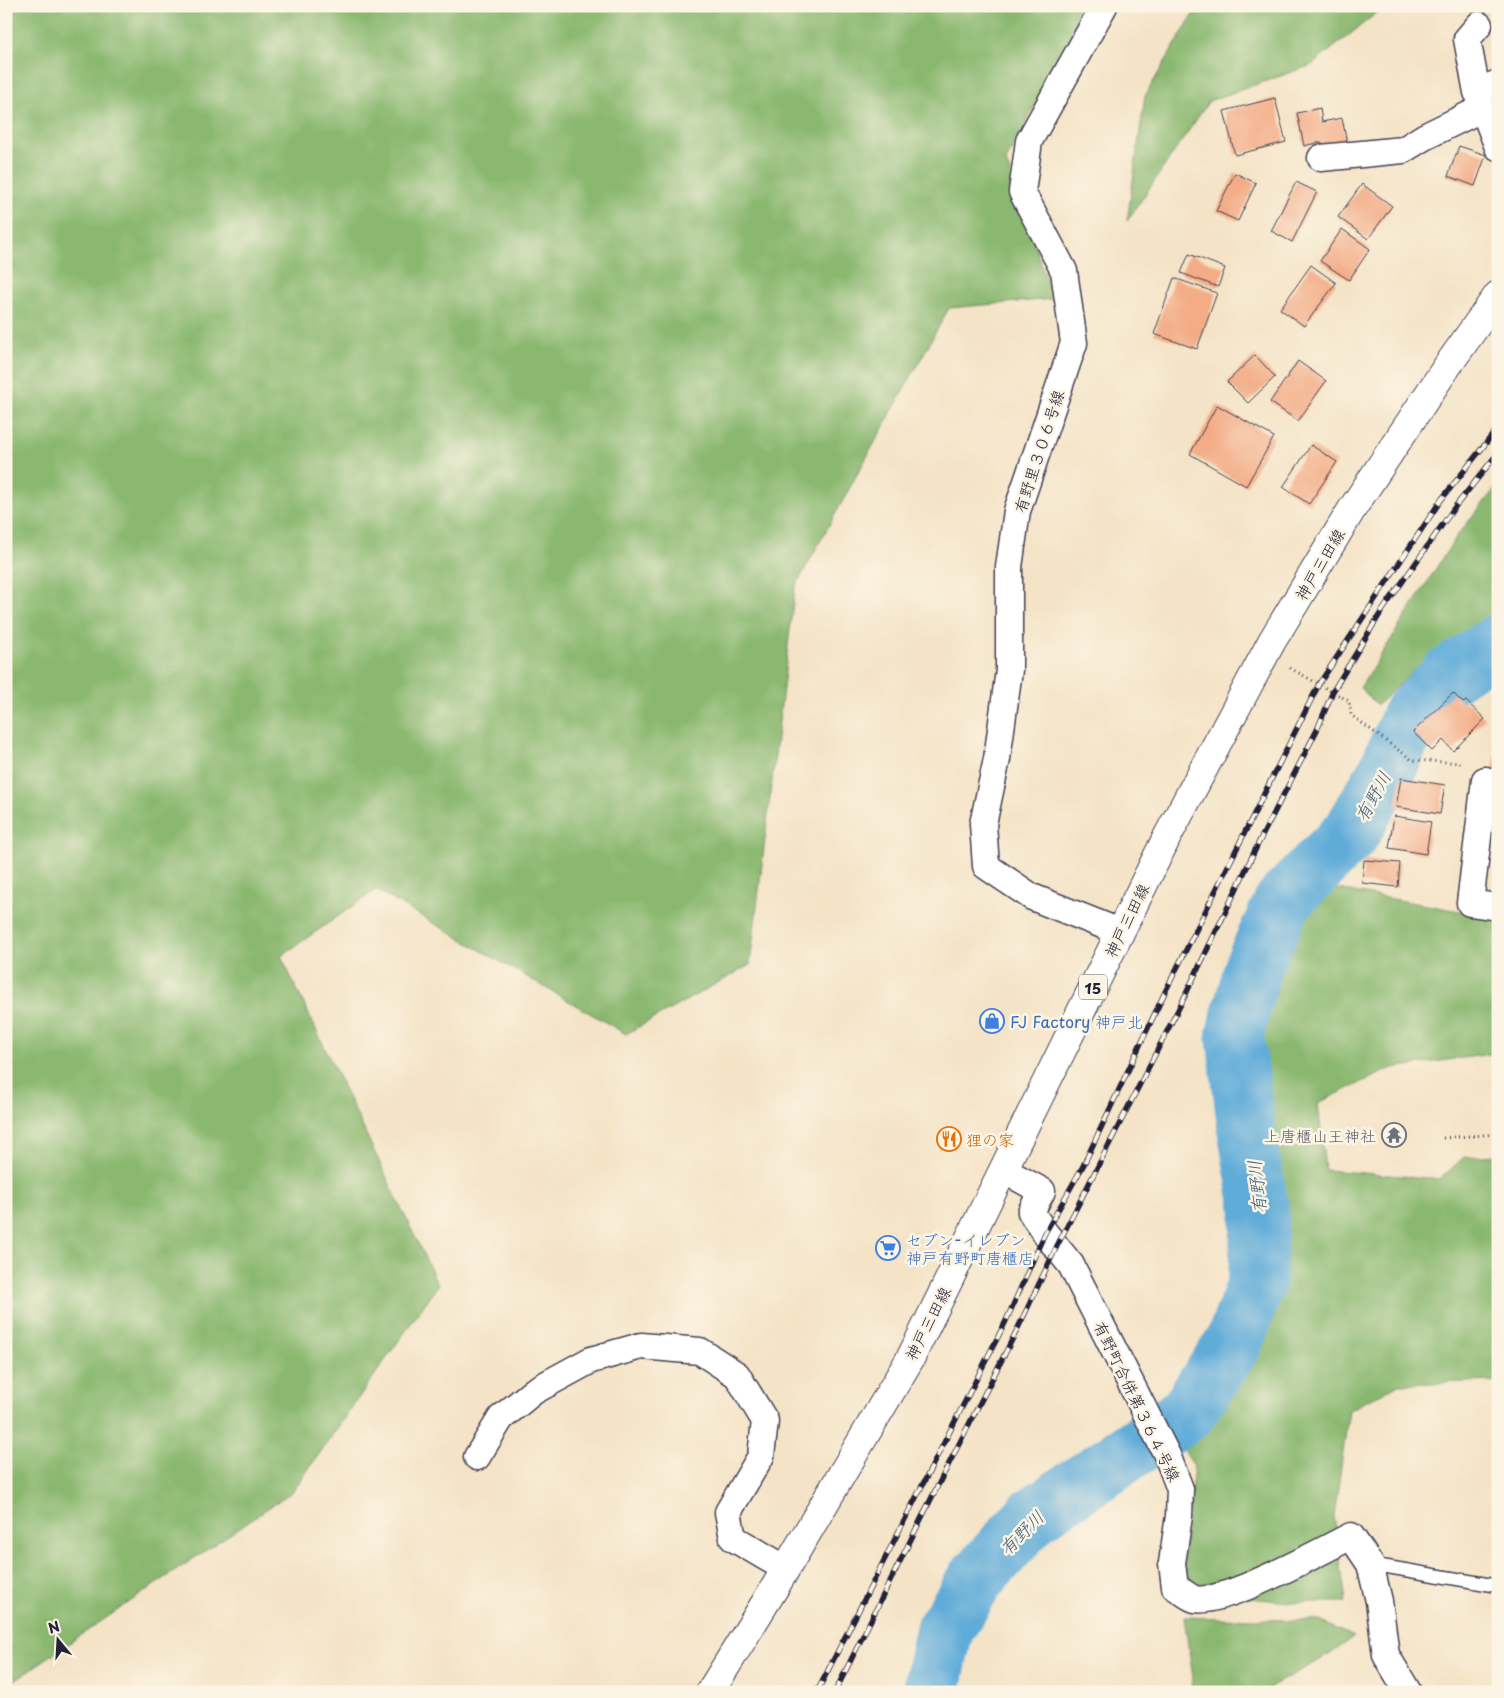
<svg xmlns="http://www.w3.org/2000/svg" width="1504" height="1698" font-family="'Playpen Sans','Klee One',sans-serif">
<style>
.forest{fill:#8ab870;stroke:#566d56}
.lines{fill:none;stroke-linecap:round;stroke-linejoin:round}
.river{stroke:#60acd9;stroke-width:58}
.building{fill:#f3ac86}
.service-casing{stroke:#423f50;stroke-width:15}
.minor-casing{stroke:#423f50;stroke-width:29}
.primary-casing{stroke:#423f50;stroke-width:30}
.path{stroke:#423f50;stroke-width:3;stroke-dasharray:1 4;stroke-linecap:butt}
.service{stroke:#fff;stroke-width:12}
.minor{stroke:#fff;stroke-width:26}
.primary{stroke:#fff;stroke-width:28}
.rail-casing{stroke:#22223b;stroke-width:5.5}
.rail{stroke:#fcf5e5;stroke-width:4;stroke-dasharray:11;stroke-linecap:butt}
.labels{text-anchor:middle;dominant-baseline:central;stroke-width:5;stroke-linejoin:round;paint-order:stroke}
.shield{fill:#fcf5e5;stroke:#63616e;stroke-width:1}
.shield-label{font-size:15px;font-weight:bold;fill:#22223b}
.street-label{font-size:16px;fill:#22223b;stroke:#fcf5e5}
.shop-label{font-size:16px;fill:#366cbe;stroke:#fcf5e5;text-anchor:start}
.worship-label{font-size:16px;fill:#5b616d;stroke:#fcf5e5;text-anchor:end}
.food-label{font-size:16px;fill:#c56008;stroke:#fcf5e5;text-anchor:start}
.water-label{font-size:18px;font-style:italic;fill:#3b597a;stroke:#fcf5e5}
</style>
<rect width="100%" height="100%" fill="#fcf5e5"/>
<filter id="ink" filterUnits="userSpaceOnUse"><feTurbulence type="fractalNoise" baseFrequency=".02" numOctaves="2"/><feDisplacementMap in="SourceGraphic" scale="10" xChannelSelector="R" yChannelSelector="G"/><feConvolveMatrix kernelMatrix="1 2 1 2 8 2 1 2 1" color-interpolation-filters="sRGB"/></filter>
<filter id="wash" filterUnits="userSpaceOnUse"><feTurbulence type="fractalNoise" baseFrequency=".0096" numOctaves="4" result="noise"/><feDisplacementMap in="SourceGraphic" scale="20" xChannelSelector="R" yChannelSelector="G"/><feGaussianBlur stdDeviation="1.12" result="paint"/><feColorMatrix in="noise" values="0 0 0 0 0 0 0 0 0 0 0 0 0 0 0 0 0 1.4 0 .05"/><feComposite in="paint" operator="in"/></filter>
<g filter="url(#wash)">
<rect width="100%" height="100%" fill="#f4e3c6"/>
<g class="forest">
<path d="M6,6h1081l-81,155 47,138 -104,9 -154,279 -45,378 -124,69 -250,-144 -95,66 157,329 -145,206 -287,195z"/>
<path d="M1198,6h187l-73,59 -103,36 -82,120 18,-125z"/>
<path d="M1498,485v137l-86,51 -35,32 -17,-17 96,-151z"/>
<path d="M1316,885l182,33v135l-106,15 -74,35 7,67 115,9 24,-22 34,-2v226l-99,3 -50,26 -15,106 12,86h-57l-90,-9 -17,-23 12,-104 -20,-30 47,-54 40,-81 11,-82 -23,-192 33,-99z"/>
<path d="M1184,1617l136,4 34,16 -25,18 -59,32 2,5h-82l3,-14z"/>
</g>
<g class="lines">
<path class="river" d="M934,1692l-1,-8 11,-53 33,-53 56,-62 154,-103 47,-71 23,-61 3,-73 -13,-74 -12,-100 19,-70 29,-63 68,-68 37,-64 23,-54 37,-39 50,-33"/>
</g>
<g id="blocks">
<g class="building">
<path d="M1275,98l11,44 -51,13 -11,-44z"/>
<path d="M1320,108l2,14 20,-4 5,25 -25,5 -2,-6 -16,4 -7,-33z"/>
<path d="M1459,146l27,9 -11,31 -27,-10z"/>
<path d="M1235,173l21,10 -18,38 -22,-10z"/>
<path d="M1296,182l21,10 -25,50 -21,-11z"/>
<path d="M1362,184l30,22 -24,33 -30,-22z"/>
<path d="M1342,229l28,20 -21,31 -29,-19z"/>
<path d="M1189,254l36,14 -7,19 -37,-14z"/>
<path d="M1311,265l25,18 -32,43 -24,-17z"/>
<path d="M1174,278l43,15 -20,56 -43,-15z"/>
<path d="M1255,355l20,22 -27,26 -21,-21z"/>
<path d="M1298,361l28,20 -28,40 -28,-19z"/>
<path d="M1217,405l57,32 -28,49 -56,-32z"/>
<path d="M1311,445l26,17 -28,42 -26,-17z"/>
<path d="M1453,693l10,10 3,-2 19,18 -32,32 -10,-11 -11,11 -19,-19z"/>
<path d="M1495,757h3v27h-7z"/>
<path d="M1401,778l44,7 -5,29 -44,-7z"/>
<path d="M1394,816l37,6 -5,32 -37,-6z"/>
<path d="M1364,860l36,3 -2,24 -36,-4z"/>
</g>
</g>
</g>
<g filter="url(#ink)">
<use href="#blocks" fill-opacity="0" stroke="#423f50" stroke-width="1"/>
<g class="lines">
<defs>
<path id="service" d="M1370,1564l128,22"/>
<g id="minor">
<path d="M1104,6l-75,135 -7,51 42,79 10,72 -57,168 -8,56v103l-12,89 -14,65 3,42 46,31 88,35"/>
<path d="M1479,25l-12,14 10,53 21,-9"/>
<path d="M1321,158l82,-8 21,-13 59,-29 15,39"/>
<path d="M1485,780l-15,123 28,4"/>
<path d="M1003,1170l39,21 -11,21 14,21 26,32 96,190 13,34 -1,27 -7,47 3,24c6,3 13,10 20,12 29,6 126,-48 156,-63l19,28 9,37 7,54 22,37"/>
<path d="M477,1457l24,-39 33,-27 57,-31 50,-14 59,5 37,24 28,46 -4,35 -33,56 5,26 53,31"/>
</g>
<path id="primary" d="M710,1692l65,-105 135,-228 256,-520 106,-198 80,-132 96,-144 50,-70"/>
</defs>
<use href="#service" class="service-casing"/>
<use href="#minor" class="minor-casing"/>
<use href="#primary" class="primary-casing"/>
<g class="path">
<path d="M1290,668l59,33 2,14 61,45 49,3"/>
<path d="M1443,1138l55,-4"/>
</g>
<use href="#service" class="service"/>
<use href="#minor" class="minor"/>
<use href="#primary" class="primary"/>
<defs>
<g id="rail">
<path d="M817,1692l189,-371 39,-88 38,-67 82,-174 154,-308 122,-184 57,-72"/>
<path d="M835,1692l95,-191 88,-173 39,-82 126,-246 77,-160 57,-110 16,-39 47,-77 74,-106 44,-55"/>
</g>
</defs>
<use href="#rail" class="rail-casing"/>
<use href="#rail" class="rail"/>
</g>
</g>
<defs>
<symbol id="shop-ring" viewBox="-11 -11 22 22"><circle r="9.5" fill="#fcf5e5" stroke="#3f7fe0" stroke-width="1.5"/><path d="M-5-2.5h2.3a2.7 3.5 0 0 1 5.4 0H5L5.5 6h-11ZM-1.5-2.5h3a1.5 2.3 0 0 0-3 0Z" fill="#3f7fe0"/></symbol>
<symbol id="temple-ring" viewBox="-11 -11 22 22"><circle r="9.5" fill="#fcf5e5" stroke="#6b7280" stroke-width="1.5"/><path d="M0-6L5-2H3V0L6.5 2.5H4V6H1.5V3h-3V6H-4V2.5H-6.5L-3 0V-2H-5Z" fill="#6b7280"/></symbol>
<symbol id="restaurant-ring" viewBox="-11 -11 22 22"><circle r="9.5" fill="#fcf5e5" stroke="#e8710a" stroke-width="1.5"/><path d="M-5-6h1v4h1v-4h1v4h1v-4h1v5L-1.5 .5V6h-2V.5L-5-1ZM5-6V6H3V1.5H1.5Q1.5-4 5-6Z" fill="#e8710a"/></symbol>
<symbol id="supermarket-ring" viewBox="-11 -11 22 22"><circle r="9.5" fill="#fcf5e5" stroke="#3f7fe0" stroke-width="1.5"/><path d="M-6-5.5h2.5l.6 2H6L4.5 2H-2.5L-4.4-4H-6ZM-1.5 3.2a1.3 1.3 0 1 0 .1 0ZM3 3.2a1.3 1.3 0 1 0 .1 0Z" fill="#3f7fe0"/></symbol>
</defs>
<g fill-rule="evenodd">
<use href="#shop-ring" x="978" y="1007" width="28" height="28"/>
<use href="#temple-ring" x="1380" y="1121" width="28" height="28"/>
<use href="#restaurant-ring" x="935" y="1125" width="28" height="28"/>
<use href="#supermarket-ring" x="874" y="1234" width="28" height="28"/>
</g>
<g class="labels">
<rect class="shield" x="1079" y="974.5" width="28" height="25" rx="4"/>
<g class="shield-label">
<text x="1093" y="987">15</text>
</g>
<g class="street-label">
<text transform="translate(1038 451) rotate(-72)">有野里３０６号線</text>
<text transform="translate(1319 564) rotate(-59)">神戸三田線</text>
<text transform="translate(1126 920) rotate(-64)">神戸三田線</text>
<text transform="translate(927 1323) rotate(-63)">神戸三田線</text>
<text transform="translate(1138 1401) rotate(64)">有野町合併第３６４号線</text>
</g>
<g class="shop-label">
<text x="1010" y="1021">FJ Factory 神戸北</text>
<text x="906" y="1239">セブン-イレブン<tspan x="906" dy="18">神戸有野町唐櫃店</tspan></text>
</g>
<g class="worship-label">
<text x="1376" y="1135">上唐櫃山王神社</text>
</g>
<g class="food-label">
<text x="966" y="1139">狸の家</text>
</g>
<g class="water-label">
<text transform="translate(1372 796) rotate(-61)">有野川</text>
<text transform="translate(1256 1187) rotate(-96)">有野川</text>
<text transform="translate(1021 1532) rotate(-45)">有野川</text>
</g>
</g>
<rect width="1504" height="1698" fill="none" stroke="#fcf5e5" stroke-width="25"/>
<g transform="translate(58 1640) rotate(342)" stroke="#fcf5e5" stroke-width="4" paint-order="stroke">
<path d="M0-4L9 19L0 12L-9 19Z" fill="#22223b"/>
<text y="-8" font-size="14" font-weight="bold" text-anchor="middle" fill="#22223b">N</text>
</g>
</svg>
